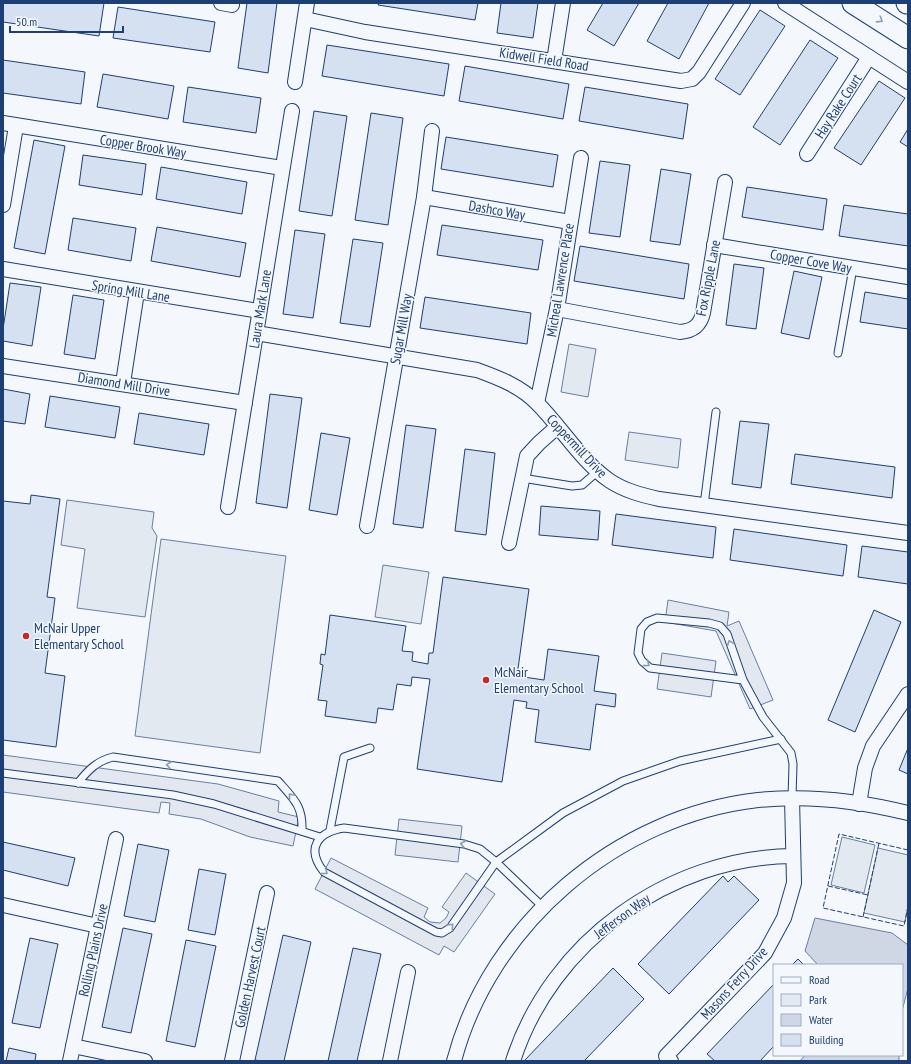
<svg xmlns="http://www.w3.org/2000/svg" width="911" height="1064" font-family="'PT Sans Narrow',sans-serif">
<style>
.green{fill:#e3e9f0;stroke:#687fa3}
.parking{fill:#e3e8f0;stroke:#687fa3}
.water{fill:#cfd7e4;stroke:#687fa3}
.building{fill:#d5e0f0;stroke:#1d3f73}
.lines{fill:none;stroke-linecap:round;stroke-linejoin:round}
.lane-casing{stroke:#1d3f73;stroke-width:9}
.street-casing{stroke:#1d3f73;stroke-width:16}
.primary-casing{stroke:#1d3f73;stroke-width:23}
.lane{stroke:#f4f7fb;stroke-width:7}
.street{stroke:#f4f7fb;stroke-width:14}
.primary{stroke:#f4f7fb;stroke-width:21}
.fence{stroke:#1d3f73;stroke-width:1;stroke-dasharray:5 2;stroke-linecap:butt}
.oneway{stroke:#889bb7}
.poi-dot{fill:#c62828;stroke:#f4f7fb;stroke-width:1.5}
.labels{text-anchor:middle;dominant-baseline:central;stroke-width:3;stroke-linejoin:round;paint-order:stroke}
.street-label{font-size:14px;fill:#1d3f73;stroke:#f4f7fb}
.poi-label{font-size:14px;fill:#1d3f73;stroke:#f4f7fb;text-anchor:start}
</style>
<rect width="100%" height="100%" fill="#f4f7fb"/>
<g class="green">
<path d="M569,344l27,5 -8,48 -27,-5z"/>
<path d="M629,432l52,7 -3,29 -53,-8z"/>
<path d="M67,500l87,12 -2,16 5,8 -12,81 -68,-9 8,-59 -24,-4z"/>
<path d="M161,539l125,17 -26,197 -125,-17z"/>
<path d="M383,565l46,7 -8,52 -46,-7z"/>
<path d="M842,837l33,8 -11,48 -33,-8z"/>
<path d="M878,848l30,7v51l-3,16 -41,-9z"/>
</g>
<g class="parking">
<path d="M668,600l61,12 -2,14 12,-5 34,79 -23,9 -34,-78 -51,-9z"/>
<path d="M662,653l54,8 -5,36 -54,-8z"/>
<path d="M3,755l215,29 61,17 -1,11 21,5 -6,29 -43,-9 -49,-18 -32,-5 1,-11 -9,-1 -2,11 -156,-21z"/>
<path d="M399,819l63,7 -4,36 -63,-7z"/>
<path d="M331,858l97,50 -4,9 6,5 10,1 6,-5 3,-6 -7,-5 24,-34 29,21 -41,58 -10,-6 -5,9 -124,-66z"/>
</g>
<g class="water">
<path d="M815,918l77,15 16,12v43l-6,23v-46h-84l-13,-14z"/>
<path d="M805,1055h94v6h-99z"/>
</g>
<g class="building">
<path d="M3,3h101l-5,33 -96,-14z"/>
<path d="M247,3h30l-9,70 -30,-5z"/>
<path d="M379,3h99l-3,17 -97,-15z"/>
<path d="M501,3h37l-5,35 -36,-5z"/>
<path d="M603,3h36l-25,43 -27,-16z"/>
<path d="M668,3h41l-30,56 -32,-18z"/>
<path d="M118,7l97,15 -5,30 -97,-14z"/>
<path d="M760,10l25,16 -45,69 -25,-16z"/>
<path d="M810,40l28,18 -58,87 -27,-18z"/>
<path d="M327,45l122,19 -5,32 -122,-20z"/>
<path d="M3,60l82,12 -4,32 -78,-11z"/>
<path d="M465,66l104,18 -6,35 -104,-18z"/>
<path d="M103,74l71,12 -6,33 -71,-12z"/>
<path d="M879,81l26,17 -44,67 -27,-17z"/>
<path d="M188,87l73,11 -5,35 -73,-11z"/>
<path d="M585,87l103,17 -5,35 -104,-18z"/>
<path d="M314,111l33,5 -15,100 -33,-5z"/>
<path d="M371,113l32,5 -15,107 -33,-5z"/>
<path d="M908,129v18l-8,-5z"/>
<path d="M446,137l112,18 -5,32 -112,-18z"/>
<path d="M34,140l31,6 -20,108 -31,-6z"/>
<path d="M83,155l63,9 -4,31 -63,-10z"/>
<path d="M600,161l30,4 -10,72 -31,-4z"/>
<path d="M161,167l86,15 -5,32 -86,-15z"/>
<path d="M661,169l30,5 -11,71 -30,-4z"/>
<path d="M747,187l80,12 -4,31 -81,-13z"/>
<path d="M844,205l64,9v32l-69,-10z"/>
<path d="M73,218l63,10 -5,33 -63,-11z"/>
<path d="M442,225l101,15 -5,30 -101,-15z"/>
<path d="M157,227l89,16 -6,34 -89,-16z"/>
<path d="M295,230l30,4 -12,84 -30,-4z"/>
<path d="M353,239l30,4 -13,84 -30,-4z"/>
<path d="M580,246l109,18 -5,35 -110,-18z"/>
<path d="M734,264l30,4 -8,61 -30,-4z"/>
<path d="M794,271l28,6 -13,62 -28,-6z"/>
<path d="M10,283l31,4 -9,59 -29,-5v-12z"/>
<path d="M865,292l43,7v30l-48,-7z"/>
<path d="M73,295l31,5 -9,59 -31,-5z"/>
<path d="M425,297l106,16 -4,31 -107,-16z"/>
<path d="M3,389l27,5 -5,30 -22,-3z"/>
<path d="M270,394l32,4 -15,110 -31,-5z"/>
<path d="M50,396l70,11 -5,31 -70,-11z"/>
<path d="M139,413l70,11 -5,31 -70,-11z"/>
<path d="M740,421l29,3 -8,64 -29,-4z"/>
<path d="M406,425l30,4 -13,99 -30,-4z"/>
<path d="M321,433l29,5 -13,77 -28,-5z"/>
<path d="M465,449l30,4 -9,82 -31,-4z"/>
<path d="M795,454l100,13 -3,31 -101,-14z"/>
<path d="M31,495l29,4 -13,98 8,1 -10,75 20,3 -9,71 -53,-7v-239l27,3z"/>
<path d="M541,506l59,5 -2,29 -59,-5z"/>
<path d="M616,514l100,13 -3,31 -101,-13z"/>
<path d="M734,529l113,16 -4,31 -113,-16z"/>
<path d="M862,546l46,6v32l-50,-7z"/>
<path d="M443,577l86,12 -12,87 27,4 4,-31 51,7 -5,35 22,3 -1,13 -19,-3 -6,46 -55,-8 4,-32 -13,-2 1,-6 -13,-2 -12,82 -85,-13 13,-90 -18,-2 -1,9 -14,-2 -4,26 -15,-2 -2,15 -51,-7 2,-15 -9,-1 5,-35 -3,-1 1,-10 4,1 5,-40 76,11 -4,25 11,1 -1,9 16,3 1,-11h4z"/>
<path d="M874,610l27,12 -46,110 -27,-12z"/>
<path d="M908,748v26l-9,-4z"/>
<path d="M3,842l72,16 -7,28 -65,-16z"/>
<path d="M138,844l31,6 -14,72 -31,-6z"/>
<path d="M199,869l27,5 -11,61 -27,-5z"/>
<path d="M723,876l5,6 6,-6 25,24 -90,94 -31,-30z"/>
<path d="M123,928l29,6 -21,99 -29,-6z"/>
<path d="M283,935l28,7 -27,119h-23l-6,-1z"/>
<path d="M30,938l28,6 -18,84 -28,-5z"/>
<path d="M186,940l30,6 -21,101 -29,-6z"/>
<path d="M353,948l28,6 -24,107h-29z"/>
<path d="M798,959l6,6h-12z"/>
<path d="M613,968l31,31 -60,62h-60z"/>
<path d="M774,984v62l-14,15h-45l-8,-7z"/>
<path d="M9,1048l27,6 -1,7h-29z"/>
</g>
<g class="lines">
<defs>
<g id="lane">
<path d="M838,353l15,-85"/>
<path d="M522,478l50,8 10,-1 16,-14"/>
<path d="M704,505l12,-93"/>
<path d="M743,680l-93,-12 -8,-7 -4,-8 3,-24 6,-7 10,-4 52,5 11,3 7,8 16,46 20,37 28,36 2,11 -1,34"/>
<path d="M3,773l170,22 41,9 106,33"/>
<path d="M78,783c10,-13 19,-22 35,-26l165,24c16,18 25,25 24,50"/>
<path d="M330,830l14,-73 26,-9"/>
<path d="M543,907l-47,-45 -16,-13 -16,-5 -120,-16c-26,4 -39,20 -20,44l112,60 6,1 8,-5 46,-66 67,-49 60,-32 57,-20 101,-22"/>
</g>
<g id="street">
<path d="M221,3l11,2"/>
<path d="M785,3l123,79"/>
<path d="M305,19l60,13 316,49 11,-2 7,-7 44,-69"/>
<path d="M554,61l9,-58"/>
<path d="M295,82l12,-79"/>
<path d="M3,123l279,45"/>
<path d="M807,154l62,-97"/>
<path d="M424,197l146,25"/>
<path d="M3,205l13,-79"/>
<path d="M714,245l194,32"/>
<path d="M3,269l256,42"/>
<path d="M557,309l123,23c13,-1 20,-6 23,-19l22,-131"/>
<path d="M256,333l221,37c22,8 43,16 60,33 25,25 44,58 73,78 15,10 32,14 49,18l249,34"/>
<path d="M3,366l242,37"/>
<path d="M123,383l14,-91"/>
<path d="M537,403l20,-94 24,-151"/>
<path d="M228,507l64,-396"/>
<path d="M367,526l57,-329 8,-66"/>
<path d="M509,543l18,-87 12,-13 18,-16"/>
<path d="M859,804l6,-36 8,-22 35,-52"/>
<path d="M3,905l95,21"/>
<path d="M73,1046l72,15"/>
<path d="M70,1061l46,-222"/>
<path d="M232,1061l35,-168"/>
<path d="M390,1061l18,-89"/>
<path d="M454,1061c36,-137 163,-245 304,-261 49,-5 102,1 150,13"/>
<path d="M513,1061c38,-119 156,-204 280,-205"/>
<path d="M671,1061l-5,-5 99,-103 19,-35 10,-35 -2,-85"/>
</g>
<g id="primary">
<path d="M853,3l55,35"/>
<path d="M907,3h1"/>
</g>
</defs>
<use href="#lane" class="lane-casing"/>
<use href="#street" class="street-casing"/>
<use href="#primary" class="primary-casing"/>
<use href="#lane" class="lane"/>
<use href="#street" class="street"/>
<use href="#primary" class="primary"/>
<g class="fence">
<path d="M908,850l-69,-16 -16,74 81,18 4,-20"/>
<path d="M828,886l40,9"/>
<path d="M863,917l16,-74"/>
</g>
</g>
<defs><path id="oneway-chevron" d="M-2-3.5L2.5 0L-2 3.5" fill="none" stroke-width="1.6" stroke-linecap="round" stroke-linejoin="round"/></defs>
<g class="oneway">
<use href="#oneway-chevron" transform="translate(880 20) rotate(32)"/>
<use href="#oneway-chevron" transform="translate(730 643) rotate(-110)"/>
<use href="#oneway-chevron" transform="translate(647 664) rotate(37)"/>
<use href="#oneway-chevron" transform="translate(169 765) rotate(-172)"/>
<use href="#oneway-chevron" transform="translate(291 796) rotate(-130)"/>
<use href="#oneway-chevron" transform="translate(463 844) rotate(-169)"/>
<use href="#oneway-chevron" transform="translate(325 872) rotate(38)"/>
<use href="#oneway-chevron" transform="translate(451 926) rotate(-47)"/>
</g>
<g class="poi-dot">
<circle cx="26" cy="636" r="4"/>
<circle cx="486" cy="680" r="4"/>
</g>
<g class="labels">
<g class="street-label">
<text transform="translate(544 59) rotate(9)">Kidwell Field Road</text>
<text transform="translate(838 106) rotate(-57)">Hay Rake Court</text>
<text transform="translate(143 146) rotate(9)">Copper Brook Way</text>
<text transform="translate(497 210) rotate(10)">Dashco Way</text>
<text transform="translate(811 261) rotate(10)">Copper Cove Way</text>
<text transform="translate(708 278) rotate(-79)">Fox Ripple Lane</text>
<text transform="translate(560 280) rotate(-81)">Micheal Lawrence Place</text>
<text transform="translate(131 291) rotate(9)">Spring Mill Lane</text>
<text transform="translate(260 309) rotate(-81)">Laura Mark Lane</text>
<text transform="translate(401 329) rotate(-80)">Sugar Mill Way</text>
<text transform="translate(124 384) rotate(9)">Diamond Mill Drive</text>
<text transform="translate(577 446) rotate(47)">Coppermill Drive</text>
<text transform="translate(622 916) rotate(-36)">Jefferson Way</text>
<text transform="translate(93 950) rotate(-78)">Rolling Plains Drive</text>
<text transform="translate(250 977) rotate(-78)">Golden Harvest Court</text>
<text transform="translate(734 983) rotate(-48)">Masons Ferry Drive</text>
</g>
<g class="poi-label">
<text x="34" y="628">McNair Upper<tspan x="34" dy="16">Elementary School</tspan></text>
<text x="494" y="672">McNair<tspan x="494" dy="16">Elementary School</tspan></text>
</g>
</g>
<rect width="911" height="1064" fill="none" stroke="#1d3f73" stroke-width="8"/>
<rect x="773" y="964" width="130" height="92" fill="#f4f7fb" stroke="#9eadc5"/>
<rect x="781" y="977" width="20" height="6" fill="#f4f7fb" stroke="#9eadc5"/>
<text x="809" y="984" font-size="12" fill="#1d3f73">Road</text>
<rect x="781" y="994" width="20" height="12" fill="#e3e9f0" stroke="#9eadc5"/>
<text x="809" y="1004" font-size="12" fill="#1d3f73">Park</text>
<rect x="781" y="1014" width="20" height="12" fill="#cfd7e4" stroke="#9eadc5"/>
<text x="809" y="1024" font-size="12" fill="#1d3f73">Water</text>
<rect x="781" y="1034" width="20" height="12" fill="#d5e0f0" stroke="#9eadc5"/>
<text x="809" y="1044" font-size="12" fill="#1d3f73">Building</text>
<path d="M10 26v6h113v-6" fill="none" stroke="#1d3f73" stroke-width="2"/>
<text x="16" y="26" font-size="12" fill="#1d3f73" stroke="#f4f7fb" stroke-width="3" paint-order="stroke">50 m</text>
</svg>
